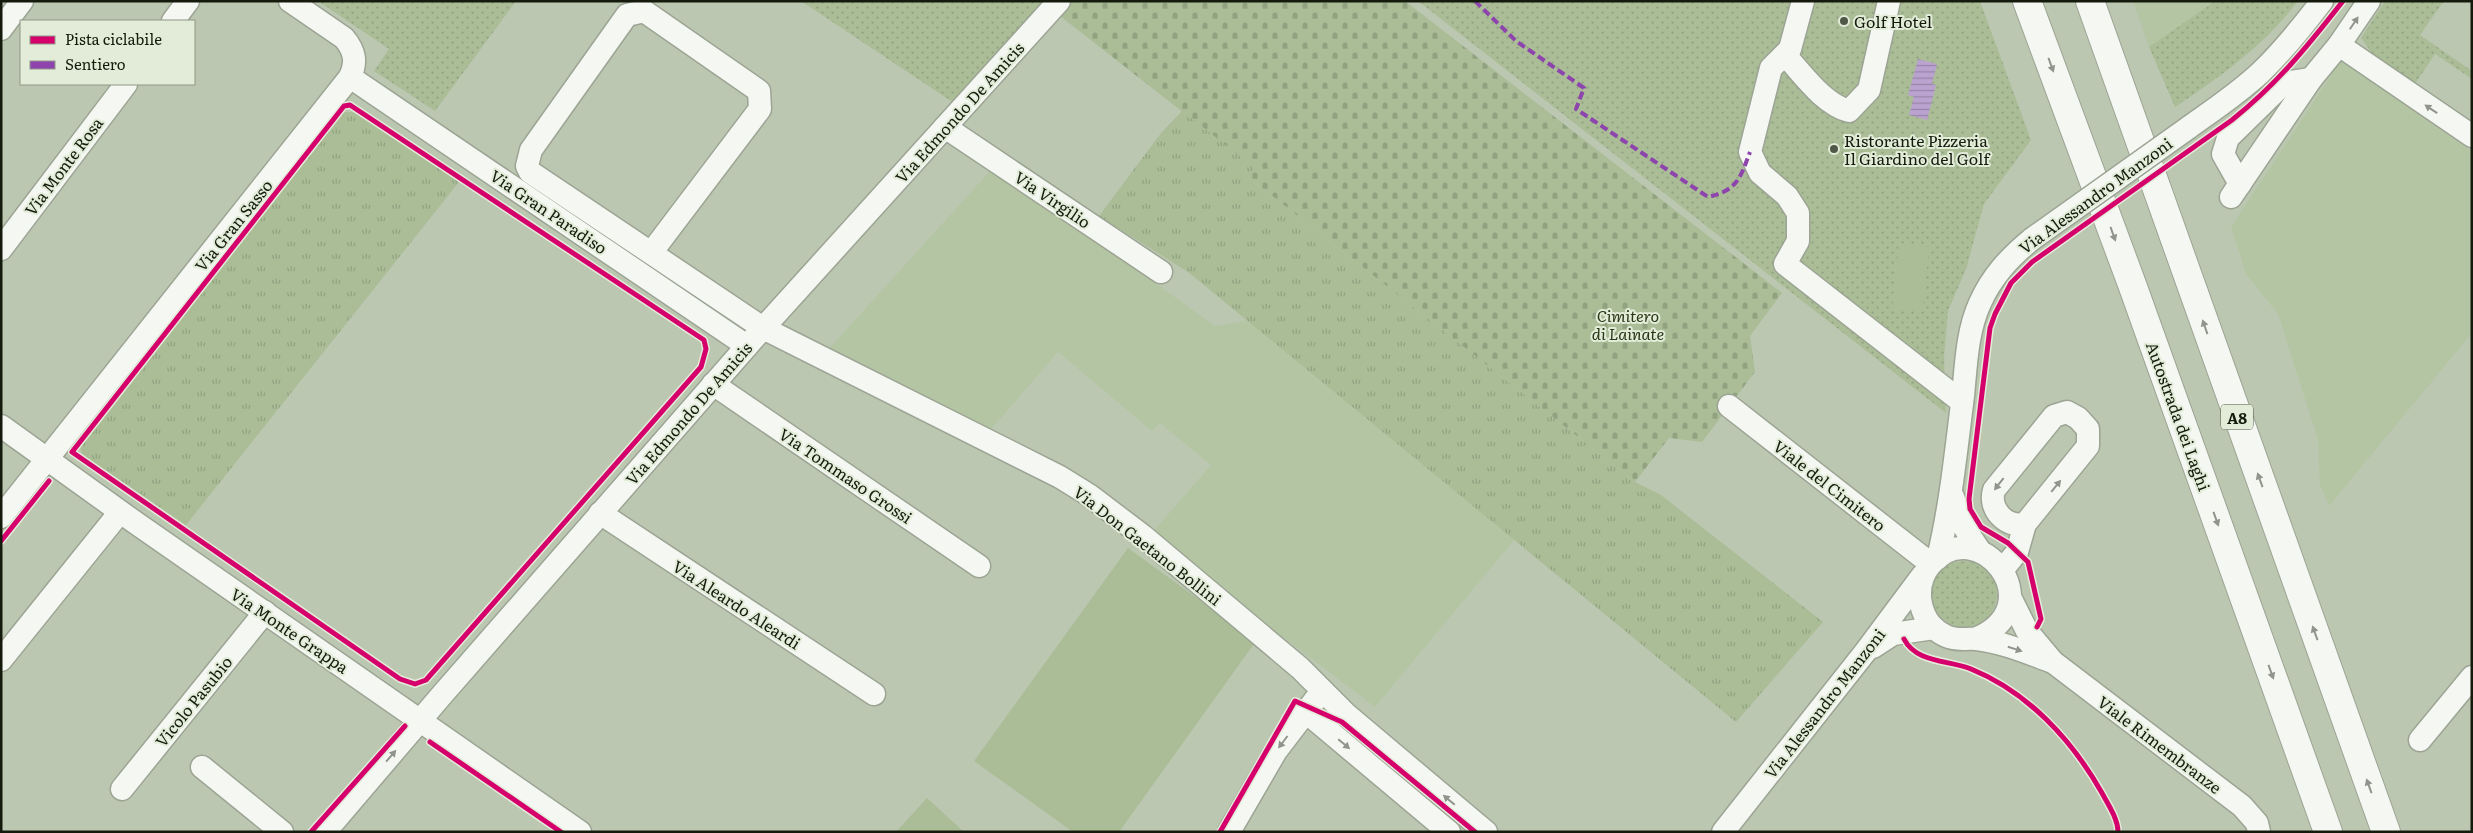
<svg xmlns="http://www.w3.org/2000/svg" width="2473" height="833" font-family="Literata,serif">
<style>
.built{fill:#b4c5a3}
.grass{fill:url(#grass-dots)}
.cemetery{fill:url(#cemetery-stones)}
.park{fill:url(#park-tufts)}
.pitch{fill:#aabd97}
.water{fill:url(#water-rules)}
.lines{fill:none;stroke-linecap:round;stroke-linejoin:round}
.minor-casing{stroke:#9ca494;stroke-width:25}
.highway-casing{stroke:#9ca494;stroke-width:30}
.minor{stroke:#f5f7f3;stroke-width:22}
.highway{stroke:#f5f7f3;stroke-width:28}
.minor-bridge-casing{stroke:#9ca494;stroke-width:25;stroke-linecap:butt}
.minor-bridge{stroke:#f5f7f3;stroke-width:22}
.quiet{stroke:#8e44ad;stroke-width:4;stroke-dasharray:8 4;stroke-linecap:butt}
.cycleway-casing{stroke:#e2ecd8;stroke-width:8}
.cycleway{stroke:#d6006c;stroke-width:5}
.oneway{fill:#90948c}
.poi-dot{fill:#4f5746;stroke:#e2ecd8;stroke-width:2}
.labels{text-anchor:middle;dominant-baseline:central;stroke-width:4;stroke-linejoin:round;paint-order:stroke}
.shield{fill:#e2ecd8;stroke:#525a4a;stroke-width:1}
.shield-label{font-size:15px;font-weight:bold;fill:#141b0d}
.poi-label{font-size:16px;fill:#141b0d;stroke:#e2ecd8;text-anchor:start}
.street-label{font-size:16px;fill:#141b0d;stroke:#e2ecd8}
.park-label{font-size:16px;font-style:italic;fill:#273614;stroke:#e2ecd8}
</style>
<defs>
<pattern id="grass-dots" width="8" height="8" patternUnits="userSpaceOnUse" patternTransform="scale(1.25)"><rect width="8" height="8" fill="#aabd97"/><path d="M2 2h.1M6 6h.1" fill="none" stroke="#91a281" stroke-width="1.8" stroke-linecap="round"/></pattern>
<pattern id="cemetery-stones" width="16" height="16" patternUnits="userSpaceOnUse" patternTransform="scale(1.25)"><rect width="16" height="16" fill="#aabd97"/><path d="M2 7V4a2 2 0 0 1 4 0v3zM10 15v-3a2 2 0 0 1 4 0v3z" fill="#91a281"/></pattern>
<pattern id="park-tufts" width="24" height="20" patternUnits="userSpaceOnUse" patternTransform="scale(1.25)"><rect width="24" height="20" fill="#aabd97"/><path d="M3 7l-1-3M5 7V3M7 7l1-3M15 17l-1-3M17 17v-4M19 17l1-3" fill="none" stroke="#91a281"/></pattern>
<pattern id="water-rules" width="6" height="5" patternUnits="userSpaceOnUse" patternTransform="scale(1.25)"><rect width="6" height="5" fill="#bba3d0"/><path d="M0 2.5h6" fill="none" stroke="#9784a7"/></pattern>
</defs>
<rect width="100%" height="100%" fill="#bcc7b1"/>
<g class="built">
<path d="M2133,1h82l-66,46z"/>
<path d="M2341,60l131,92v181l-143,173 -9,-21 -2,-45 -40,-126 -32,-40 -15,-47z"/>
<path d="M991,170l95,63 129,93 33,-6 267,219 -140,168 -225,-172 61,-70 -51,-42 -8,8 -94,-79 -71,82 -160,-83z"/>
</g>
<g class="grass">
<path d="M318,1h198l-81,110 -61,-40 15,-22z"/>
<path d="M801,1h251l-95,104z"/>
<path d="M1418,1h562l51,139 -47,64 -18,65 -18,42 -4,46 2,56z"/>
<path d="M2215,1h83c-34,45 -77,75 -123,106l-26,-60z"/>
<path d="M2385,1h59l-24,34 52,36v8l-37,-25 -20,30 -39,-25 -15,-21z"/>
<circle cx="1964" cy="594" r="33"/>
</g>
<path class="cemetery" d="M1072,1h333l377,292 -32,43 5,36 -53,70 -33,-4 -34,44 -387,-305 5,-10 -193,-151z"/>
<g class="park">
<path d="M1182,111l72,56 -6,10 387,305 26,13 162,127 -87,100 -548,-450 -89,-56 62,-83z"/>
<path d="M343,112h10l106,70 -273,343 -104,-71 -2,-8z"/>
</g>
<g class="pitch">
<path d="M1899,243l30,4 -7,65 -30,-3z"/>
<path d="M1128,548l128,93 -137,191h-46l-99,-71z"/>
<path d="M927,798l37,34h-68z"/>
</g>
<path class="water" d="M1918,59l19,5 -5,20 4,1 -9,35 -18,-5 5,-18 -6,-2z"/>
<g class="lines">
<defs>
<g id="minor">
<path d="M1803,1l-13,48 -19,19 -21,84 10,21 27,23 11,17v28l-13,23 177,138"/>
<path d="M173,21l15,-20"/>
<path d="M1,29l21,-28"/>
<path d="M2339,45l133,91"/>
<path d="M1785,55c18,19 38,49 64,56l20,-21 20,-89"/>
<path d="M350,77l397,269"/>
<path d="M945,127l216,145"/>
<path d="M2188,128c25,-18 51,-35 73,-56 23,-22 42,-46 61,-71"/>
<path d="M2240,184l-17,-30 5,-16 56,-55 27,-4"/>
<path d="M2231,197l80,-118 28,-34 30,-44"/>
<path d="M1,249l125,-165"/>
<path d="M651,253l109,-144 -1,-18 -115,-80 -17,4 -96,135 -4,16 3,6 233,156 297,149 29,18 54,41 157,132 47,47 139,117"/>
<path d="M713,384l266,182"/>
<path d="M1729,406l202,158"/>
<path d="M1,426l135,97 444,309"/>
<path d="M1953,497l9,27 18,27"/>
<path d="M600,513l274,181"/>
<path d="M1,517l349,-440c7,-15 5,-26 -6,-39l-54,-37"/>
<path d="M1938,558c13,-54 18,-108 25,-162 3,-31 4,-65 17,-93 12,-27 30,-46 52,-64"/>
<path d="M2003,569l14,-17 8,-28 63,-78v-17l-10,-11 -11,-6 -13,4 -60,74c-6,19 12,38 31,34"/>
<path d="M2010,597l17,34 26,31 189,144 15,17 2,9"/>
<path d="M1975,639c81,-33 2,-130 -45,-74 -18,23 -11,59 16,71 10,5 20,2 30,3 27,3 52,14 77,23"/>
<path d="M1873,647l20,-13 41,-6"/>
<path d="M1,660l119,-148"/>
<path d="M1306,712l143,120"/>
<path d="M2420,740l52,-63"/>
<path d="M202,767l80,65"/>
<path d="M122,789l143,-177"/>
<path d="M325,832l116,-136 306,-350 312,-345"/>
<path d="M1229,832l47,-81 39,-51"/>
<path d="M1723,832l143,-181 56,-75"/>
</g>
<g id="highway">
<path d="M2027,1l106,286 195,545"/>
<path d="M2090,1l296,831"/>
</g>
</defs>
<use href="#minor" class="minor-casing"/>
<use href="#highway" class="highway-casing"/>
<use href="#minor" class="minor"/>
<use href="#highway" class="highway"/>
<defs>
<path id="minor-bridge" d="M2032,239l156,-111"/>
</defs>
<use href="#minor-bridge" class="minor-bridge-casing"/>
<use href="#minor-bridge" class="minor-bridge"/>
<path class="quiet" d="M1475,1l41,40 68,47 -8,21 132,88c30,-7 32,-19 42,-45"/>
<defs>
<g id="cycleway">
<path d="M350,105l354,235 2,9 -5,18 -275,313 -11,4 -15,-5 -328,-227 272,-346z"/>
<path d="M1,541l48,-60"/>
<path d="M2037,627l4,-8 -13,-57 -20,-19 -27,-16 -11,-18 -1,-10 21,-171 5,-14 16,-31 21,-21 200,-142c45,-36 75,-73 111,-119"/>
<path d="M1904,639c12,24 45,21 67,30 57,23 101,71 131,124 6,11 16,26 16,39"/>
<path d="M430,742l131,90"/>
<path d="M311,832l94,-106"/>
<path d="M1220,832l75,-131 47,21 133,110"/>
</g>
</defs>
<use href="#cycleway" class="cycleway-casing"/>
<use href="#cycleway" class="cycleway"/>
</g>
<defs><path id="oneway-solid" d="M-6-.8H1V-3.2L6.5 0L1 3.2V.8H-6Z" transform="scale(1.25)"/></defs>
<g class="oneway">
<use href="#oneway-solid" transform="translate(2354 23) rotate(-56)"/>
<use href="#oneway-solid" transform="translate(2051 65) rotate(70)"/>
<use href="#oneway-solid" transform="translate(2431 109) rotate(-146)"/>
<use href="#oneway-solid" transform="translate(2113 234) rotate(70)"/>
<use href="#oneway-solid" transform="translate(2205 327) rotate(-109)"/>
<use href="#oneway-solid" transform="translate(2260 480) rotate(-110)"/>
<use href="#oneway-solid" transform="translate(1999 484) rotate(128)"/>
<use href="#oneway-solid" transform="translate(2056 486) rotate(-51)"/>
<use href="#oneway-solid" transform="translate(2216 519) rotate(70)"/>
<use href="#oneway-solid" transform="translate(2315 633) rotate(-110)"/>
<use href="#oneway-solid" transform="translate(2015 649) rotate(17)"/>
<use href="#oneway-solid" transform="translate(2271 672) rotate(70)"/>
<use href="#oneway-solid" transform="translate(1283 742) rotate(127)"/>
<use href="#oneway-solid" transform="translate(1344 744) rotate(40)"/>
<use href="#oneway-solid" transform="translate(391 756) rotate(-49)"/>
<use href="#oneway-solid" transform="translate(2369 786) rotate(-110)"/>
<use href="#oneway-solid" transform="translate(1449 800) rotate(-140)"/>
</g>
<g class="poi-dot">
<circle cx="1844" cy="21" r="5"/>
<circle cx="1834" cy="149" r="5"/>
</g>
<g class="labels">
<rect class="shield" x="2221" y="404.5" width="32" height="25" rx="4"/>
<g class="shield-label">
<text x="2237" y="417">A8</text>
</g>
<g class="poi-label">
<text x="1854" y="21">Golf Hotel</text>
<text x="1844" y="140">Ristorante Pizzeria<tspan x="1844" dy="18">Il Giardino del Golf</tspan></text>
</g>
<g class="street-label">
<text transform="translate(959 112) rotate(-48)">Via Edmondo De Amicis</text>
<text transform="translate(63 166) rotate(-53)">Via Monte Rosa</text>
<text transform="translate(2095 195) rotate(-36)">Via Alessandro Manzoni</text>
<text transform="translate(1053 199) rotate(34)">Via Virgilio</text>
<text transform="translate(549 211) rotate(34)">Via Gran Paradiso</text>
<text transform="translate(233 225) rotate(-51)">Via Gran Sasso</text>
<text transform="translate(688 413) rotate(-49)">Via Edmondo De Amicis</text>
<text transform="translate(2179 416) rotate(70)">Autostrada dei Laghi</text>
<text transform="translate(846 475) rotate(34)">Via Tommaso Grossi</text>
<text transform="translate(1830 485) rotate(38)">Viale del Cimitero</text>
<text transform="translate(1148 545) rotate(38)">Via Don Gaetano Bollini</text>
<text transform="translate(737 604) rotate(33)">Via Aleardo Aleardi</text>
<text transform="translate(290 630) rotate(34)">Via Monte Grappa</text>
<text transform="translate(193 701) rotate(-51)">Vicolo Pasubio</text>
<text transform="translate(1824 703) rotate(-52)">Via Alessandro Manzoni</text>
<text transform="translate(2160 744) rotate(37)">Viale Rimembranze</text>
</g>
<g class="park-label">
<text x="1628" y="315">Cimitero<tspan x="1628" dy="18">di Lainate</tspan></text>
</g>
</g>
<rect width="2473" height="833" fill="none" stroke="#141b0d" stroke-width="5"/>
<rect x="20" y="20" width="175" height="65" fill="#e2ecd8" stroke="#909887"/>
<rect x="30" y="36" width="25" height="8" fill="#d6006c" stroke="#909887"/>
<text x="65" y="45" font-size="15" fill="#141b0d">Pista ciclabile</text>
<rect x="30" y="61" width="25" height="8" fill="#8e44ad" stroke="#909887"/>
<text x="65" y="70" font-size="15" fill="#141b0d">Sentiero</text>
</svg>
